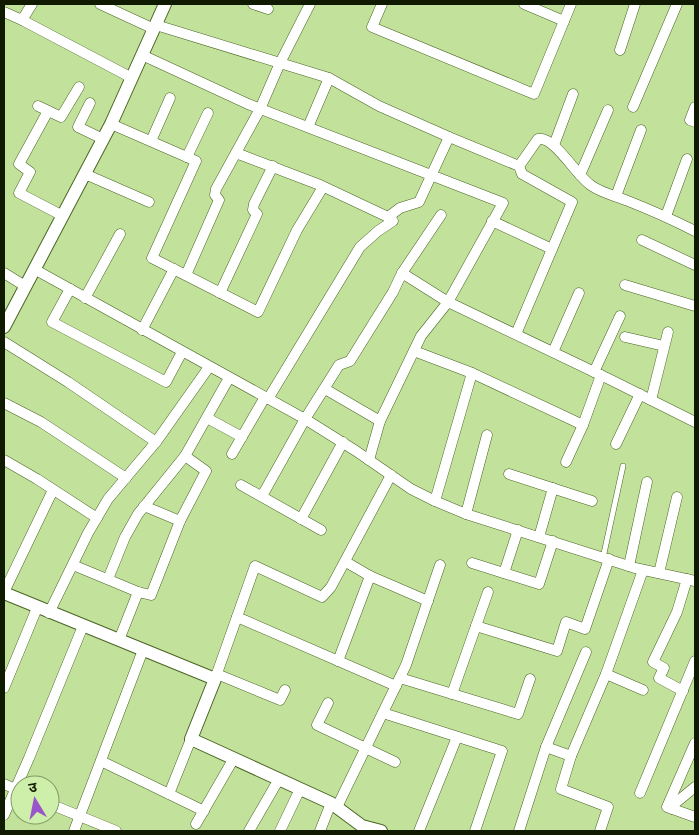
<svg xmlns="http://www.w3.org/2000/svg" width="699" height="835" font-family="Overpass,'Noto Sans Devanagari',sans-serif">
<style>
.lines{fill:none;stroke-linecap:round;stroke-linejoin:round}
.service-casing{stroke:#4a6523;stroke-width:6}
.minor-casing{stroke:#4a6523;stroke-width:11}
.tertiary-casing{stroke:#4a6523;stroke-width:14}
.service{stroke:#fff;stroke-width:5}
.minor{stroke:#fff;stroke-width:10}
.tertiary{stroke:#fff;stroke-width:12}
</style>
<rect width="100%" height="100%" fill="#c2e29c"/>
<g class="lines">
<defs>
<path id="service" d="M603,558l20,-92"/>
<g id="minor">
<path d="M100,4l54,25"/>
<path d="M253,4l15,5"/>
<path d="M382,4l-10,23 162,67 37,-90"/>
<path d="M524,4l40,17"/>
<path d="M4,12l18,8 110,58"/>
<path d="M22,20l10,-16"/>
<path d="M156,25l173,53 50,28 70,31 70,29 3,8 50,28 -56,132"/>
<path d="M620,50l15,-46"/>
<path d="M142,55l106,49 255,99 -55,99 -27,34 -41,85 -11,39"/>
<path d="M90,103l-12,24 25,12"/>
<path d="M38,106l23,11 18,-30"/>
<path d="M633,107l44,-103"/>
<path d="M695,107l-5,13 5,2"/>
<path d="M48,111l-29,53 11,8 -11,21 44,23"/>
<path d="M111,124l85,37 -44,97 106,54 39,-82 26,-43"/>
<path d="M308,127l21,-49"/>
<path d="M151,141l19,-43"/>
<path d="M554,145l19,-51"/>
<path d="M236,153l84,32 68,32 5,4 -15,10 -18,16 -92,152"/>
<path d="M187,157l21,-44"/>
<path d="M519,166l19,-27c17,-3 38,37 54,47 10,7 24,10 36,15 23,9 45,19 67,30"/>
<path d="M85,174l64,28"/>
<path d="M580,175l28,-65"/>
<path d="M616,196l25,-66"/>
<path d="M666,216l21,-57"/>
<path d="M388,217l12,-9 19,-6 30,-65"/>
<path d="M492,221l60,28"/>
<path d="M642,240l53,25"/>
<path d="M34,269l271,150 51,32 55,38 24,12 31,13 169,54 60,13"/>
<path d="M4,273l21,13"/>
<path d="M402,273l46,29 163,78 84,42"/>
<path d="M186,275l33,-75 -4,-5 1,-6 44,-80 20,-46 30,-59"/>
<path d="M625,285l70,21"/>
<path d="M70,289l-18,33 114,60 16,-30"/>
<path d="M220,293l37,-79 -4,-4 1,-6 19,-38"/>
<path d="M85,298l35,-64"/>
<path d="M142,330l32,-61"/>
<path d="M625,337l39,9"/>
<path d="M4,342l64,40 88,60"/>
<path d="M414,351l58,22 111,52"/>
<path d="M553,352l26,-59"/>
<path d="M594,372l26,-56"/>
<path d="M325,389l55,32"/>
<path d="M651,400l17,-68"/>
<path d="M4,403l37,19 85,56"/>
<path d="M207,418l35,19"/>
<path d="M616,444l24,-50"/>
<path d="M232,454l33,-57"/>
<path d="M4,460l33,19 60,39"/>
<path d="M566,462l17,-37 18,-50"/>
<path d="M509,474l83,27"/>
<path d="M241,485l80,45"/>
<path d="M262,496l43,-77 34,-54 11,-4 43,-69 9,-19 39,-58"/>
<path d="M435,501l37,-128"/>
<path d="M144,506l36,15"/>
<path d="M466,514l21,-79"/>
<path d="M301,519l42,-77"/>
<path d="M539,537l14,-49"/>
<path d="M346,562l24,14 58,25"/>
<path d="M472,563l67,21 14,-43"/>
<path d="M73,565l65,27 13,3 29,-74 26,-50 -21,-15"/>
<path d="M629,566l18,-84"/>
<path d="M504,573l14,-43"/>
<path d="M659,573l18,-76"/>
<path d="M108,579l17,-42 13,-23 47,-58 44,-78"/>
<path d="M4,592l49,-102"/>
<path d="M49,613l39,-80 20,-34 48,-57 53,-75"/>
<path d="M237,617l159,69"/>
<path d="M476,626l81,25 9,-29 19,7 24,-70"/>
<path d="M119,640l19,-48"/>
<path d="M338,661l32,-85"/>
<path d="M217,674l63,26 5,-10"/>
<path d="M606,674l37,16"/>
<path d="M400,678l118,36 12,-35"/>
<path d="M215,679l40,-113 67,31 9,-10 60,-112"/>
<path d="M4,688l33,-80"/>
<path d="M683,691l-24,-13 5,-10 -11,-6 24,-50 10,-33"/>
<path d="M452,694l36,-102"/>
<path d="M328,703l-11,22 78,37"/>
<path d="M383,713l119,38 -27,80"/>
<path d="M695,743l-28,64 28,10"/>
<path d="M546,747l25,9"/>
<path d="M101,761l103,50"/>
<path d="M4,784l16,7"/>
<path d="M640,793l55,-132"/>
<path d="M169,794l22,-55"/>
<path d="M50,804l66,27"/>
<path d="M337,807l69,-142 34,-100"/>
<path d="M672,809l1,-4 22,-18"/>
<path d="M4,815l25,-57 54,-132"/>
<path d="M196,824l38,-66"/>
<path d="M74,831l69,-181"/>
<path d="M249,831l30,-52"/>
<path d="M280,831l20,-42"/>
<path d="M320,831l11,-28"/>
<path d="M419,831l38,-94"/>
<path d="M519,831l27,-84 40,-95"/>
<path d="M600,831l8,-24 -47,-18 10,-33 35,-82 37,-104"/>
</g>
<g id="tertiary">
<path d="M4,327l107,-203 54,-120"/>
<path d="M4,593l211,86 -24,60 140,64 31,23 19,5"/>
</g>
</defs>
<use href="#service" class="service-casing"/>
<use href="#minor" class="minor-casing"/>
<use href="#tertiary" class="tertiary-casing"/>
<use href="#service" class="service"/>
<use href="#minor" class="minor"/>
<use href="#tertiary" class="tertiary"/>
</g>
<rect width="699" height="835" fill="none" stroke="#0f1a01" stroke-width="10"/>
<g transform="translate(35 800) rotate(350)"><circle r="24" fill="#ceefa9" stroke="#829a66"/>
<path d="M0-4L9 19L0 12L-9 19Z" fill="#9955ca"/>
<text y="-8" font-size="14" font-weight="bold" text-anchor="middle" fill="#0f1a01">उ</text>
</g>
</svg>
